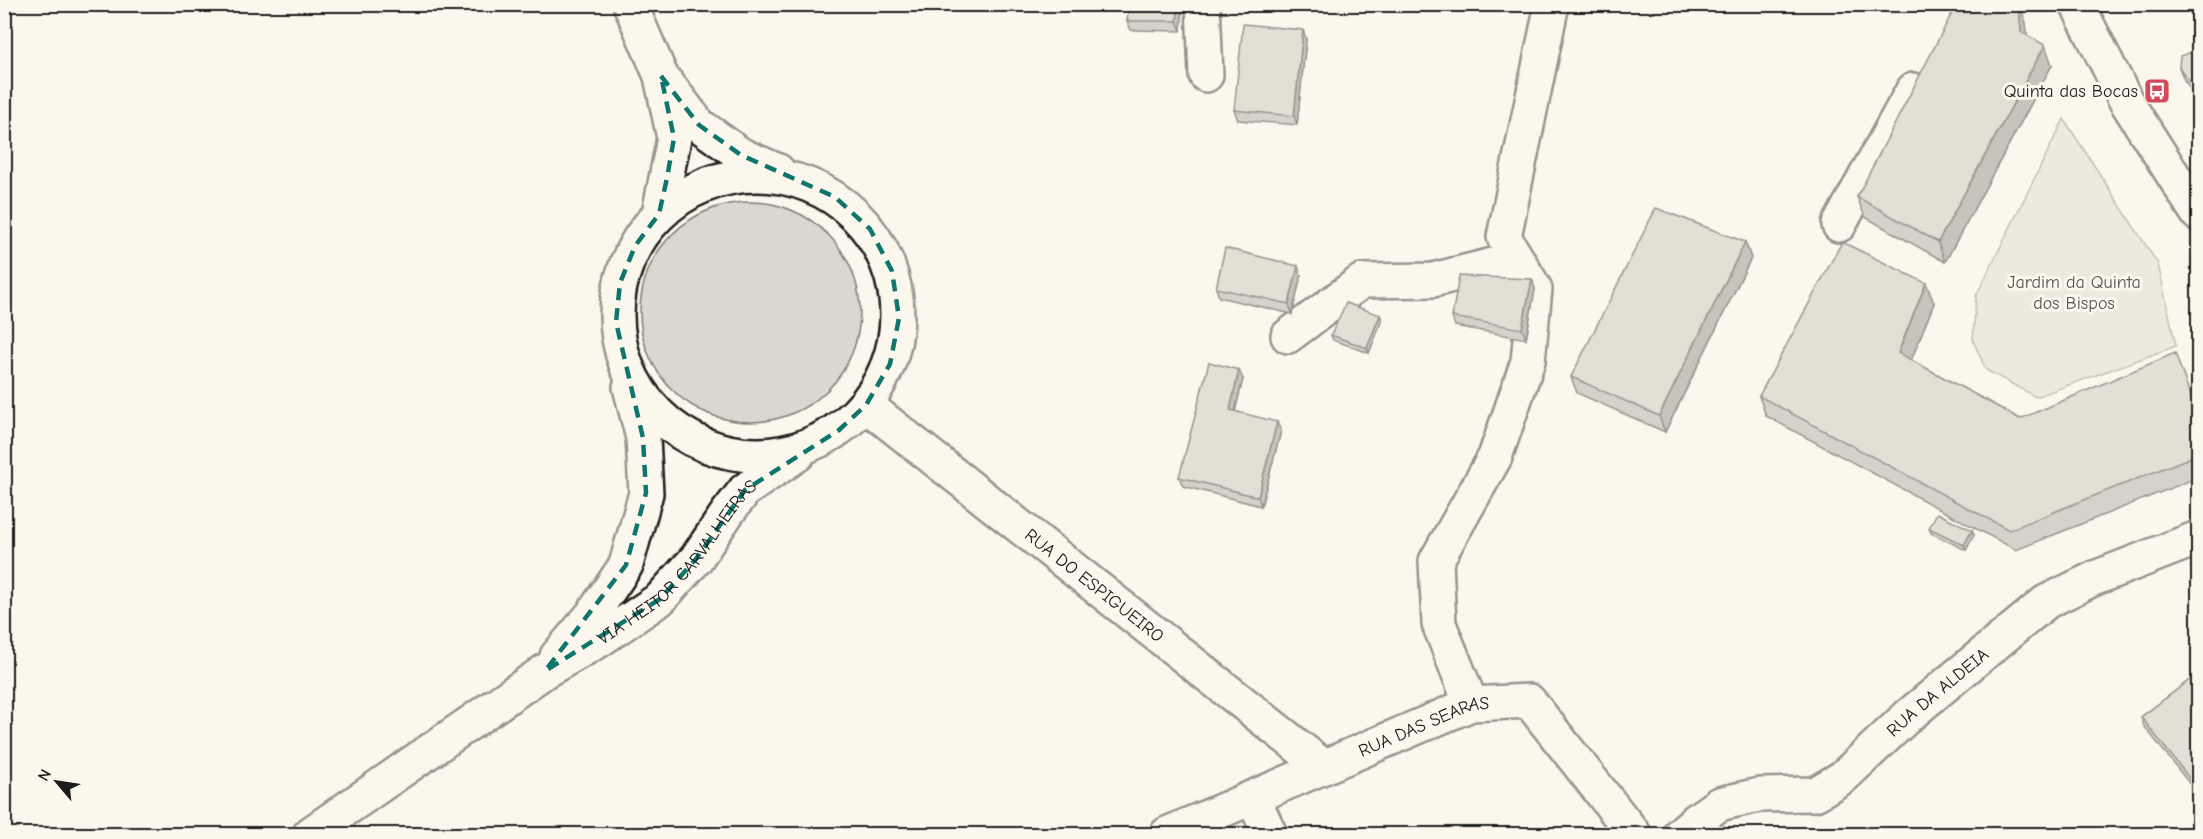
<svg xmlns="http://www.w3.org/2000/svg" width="2203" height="839" font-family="'Comic Neue',sans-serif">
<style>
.green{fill:#dad7ce;stroke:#7b7a75;stroke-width:1.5}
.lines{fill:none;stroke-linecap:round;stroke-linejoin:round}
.minor-casing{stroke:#1c1c1c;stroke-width:38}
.major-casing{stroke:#1c1c1c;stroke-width:38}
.minor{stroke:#fbf7ec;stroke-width:33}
.major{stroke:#fbf7ec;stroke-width:33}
.wall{fill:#a8a59e;stroke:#1c1c1c;stroke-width:1.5}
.shaded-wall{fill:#888681;stroke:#1c1c1c;stroke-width:1.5}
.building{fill:#c3c0b8;stroke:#1c1c1c;stroke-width:1.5}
.marked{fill:none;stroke:#0f766e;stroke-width:4.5;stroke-dasharray:12 8;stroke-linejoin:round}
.labels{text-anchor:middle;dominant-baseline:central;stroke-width:6;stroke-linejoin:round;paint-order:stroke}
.poi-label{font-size:18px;fill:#1c1c1c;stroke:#fbf7ec;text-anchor:end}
.park-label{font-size:18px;fill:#555451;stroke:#fbf7ec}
.street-label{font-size:18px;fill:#1c1c1c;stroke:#fbf7ec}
</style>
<rect width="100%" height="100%" fill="#fbf7ec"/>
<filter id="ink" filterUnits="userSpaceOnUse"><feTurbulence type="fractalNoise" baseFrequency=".0167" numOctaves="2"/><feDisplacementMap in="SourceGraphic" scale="12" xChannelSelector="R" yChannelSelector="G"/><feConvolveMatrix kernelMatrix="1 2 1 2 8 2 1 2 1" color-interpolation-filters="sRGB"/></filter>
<g filter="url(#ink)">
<g class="green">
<path d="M2064,119l94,145 18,82 -140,51 -50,-27 -13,-30 3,-44z"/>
<circle cx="750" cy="312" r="110"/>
</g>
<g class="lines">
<defs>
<g id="minor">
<path d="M1203,4l3,71"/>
<path d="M1839,225l74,-135"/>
<path d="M1288,336l74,-55 71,-1 84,-21"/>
<path id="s1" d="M866,405l458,362"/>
<path d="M1471,704l-32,-80 -3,-63 59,-104 33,-96 7,-72 -31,-52 48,-233"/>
<path d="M1253,798l17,36"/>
<path id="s2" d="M1167,834l304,-130 58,-3 105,133"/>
<path id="s3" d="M1680,834l14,-12 25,-18 40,-9 56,-1 28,-17 65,-61 138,-114 49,-24 103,-40"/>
</g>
<g id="major">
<path d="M630,4l31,72 13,62 -15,76"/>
<path d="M2077,4l49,97 72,113"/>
<path d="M666,82l33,43 42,30 37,16"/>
<circle cx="757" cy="315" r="140"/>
<path d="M557,656l35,-41 34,-50 20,-72 -3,-55 -13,-51"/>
<path id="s4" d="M310,834l235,-163 53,-30 62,-42 36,-40 32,-47 17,-22 53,-36"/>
</g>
</defs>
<use href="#minor" class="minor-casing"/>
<use href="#major" class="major-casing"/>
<use href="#minor" class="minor"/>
<use href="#major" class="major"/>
</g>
<g class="wall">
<path d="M1129,4h54l-2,27 -50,-1 -4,-9z"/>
<path d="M2019,4l7,19 1,12 25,30 -107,197 -80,-45 -8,-20z"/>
<path d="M1303,30l3,9 -9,86 -59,-5 -4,-10z"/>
<path d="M2199,54v49l-15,-23 -5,-13z"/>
<path d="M1745,242l6,16 -86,174 -88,-39 -6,-16z"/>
<path d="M1301,275l-9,39 -73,-17 -3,-9z"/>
<path d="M1532,279l3,10 -9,50 -71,-13 -3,-9z"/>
<path d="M1934,303l-23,57 109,59 179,-1v59l-183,73 -250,-134 -7,-20z"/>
<path d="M1380,315l2,5 -13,33 -36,-13 -2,-5z"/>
<path d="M1243,379l-8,32 46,20 -20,75 -78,-20 -4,-9z"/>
<path d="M1929,528l43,2 2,5 -8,15 -35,-17z"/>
<path d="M2199,673v110l-7,4 -48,-61 -3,-9z"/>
</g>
<g class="shaded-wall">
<path d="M1179,4h4l-2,27 -4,-10z"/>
<path d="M2019,4l7,19 3,29 -8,-20z"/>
<path d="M1303,30l3,9 -9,86 -3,-9z"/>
<path d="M2045,45l7,20 -107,197 -7,-20z"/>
<path d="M1745,242l6,16 -86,174 -6,-16z"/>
<path d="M1298,266l3,9 -9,39 -3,-10z"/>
<path d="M1532,279l3,10 -9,50 -4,-10z"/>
<path d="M1926,283l8,20 -28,70 -8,-20z"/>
<path d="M1380,315l2,5 -13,33 -2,-5z"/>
<path d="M1239,370l4,9 -10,40 -3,-9z"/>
<path d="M1277,422l4,9 -20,75 -3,-9z"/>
<path d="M1972,530l2,5 -8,15 -2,-5z"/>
<path d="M2199,771v12l-7,4 -3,-9z"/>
</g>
<g class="building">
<path d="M1129,4h50l-2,17h-50z"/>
<path d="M1964,4h55l2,28 24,13 -107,197 -81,-45 94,-182z"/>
<path d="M1243,24l60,6 -9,86 -60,-6z"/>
<path d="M2188,53l11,1v43l-20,-30 1,-11z"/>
<path d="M1656,208l89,34 -86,174 -88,-39z"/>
<path d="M1842,242l84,41 -28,70 122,66 155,-66 24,66v35l-190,76 -250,-134z"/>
<path d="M1225,248l73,18 -9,38 -73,-16z"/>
<path d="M1459,276l73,3 -10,50 -70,-12z"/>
<path d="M1346,303l34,12 -13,33 -36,-13z"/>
<path d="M1209,362l30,8 -9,40 47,12 -19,75 -79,-20z"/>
<path d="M1937,513l35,17 -8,15 -35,-17z"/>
<path d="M2199,673v98l-10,7 -48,-61z"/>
</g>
</g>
<path d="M0 0H2203V839H0ZM661,76l38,49 42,30 94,42 35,32 22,42 7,47 -9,46 -24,41 -27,25 -94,60 -49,69 -36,40 -115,72 81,-106 20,-72 -3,-55 -27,-116 4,-39 15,-37 24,-32 8,-36 7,-40z" fill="#fbf7ec" fill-opacity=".55" fill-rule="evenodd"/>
<path class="marked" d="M661,76l38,49 42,30 94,42 35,32 22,42 7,47 -9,46 -24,41 -27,25 -94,60 -49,69 -36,40 -115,72 81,-106 20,-72 -3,-55 -27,-116 4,-39 15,-37 24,-32 8,-36 7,-40z"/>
<defs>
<symbol id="bus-square" viewBox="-11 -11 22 22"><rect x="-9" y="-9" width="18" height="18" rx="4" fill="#d1495b" stroke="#fbf7ec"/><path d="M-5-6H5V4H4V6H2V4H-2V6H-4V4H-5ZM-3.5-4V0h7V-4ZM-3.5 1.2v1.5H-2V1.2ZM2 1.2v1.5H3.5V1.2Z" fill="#fff"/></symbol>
</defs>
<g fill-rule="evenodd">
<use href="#bus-square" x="2142" y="76" width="30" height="30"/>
</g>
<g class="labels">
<g class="poi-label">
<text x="2138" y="91">Quinta das Bocas</text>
</g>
<g class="park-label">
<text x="2074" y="282">Jardim da Quinta<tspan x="2074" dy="21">dos Bispos</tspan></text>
</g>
<g class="street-label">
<text stroke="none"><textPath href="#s4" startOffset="460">VIA HEITOR CARVALHEIRAS</textPath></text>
<text stroke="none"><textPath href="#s1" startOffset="291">RUA DO ESPIGUEIRO</textPath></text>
<text stroke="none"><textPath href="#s3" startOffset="306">RUA DA ALDEIA</textPath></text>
<text stroke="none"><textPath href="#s2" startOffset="279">RUA DAS SEARAS</textPath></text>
</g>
</g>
<rect width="2203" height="839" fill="none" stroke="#fbf7ec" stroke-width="24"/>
<rect x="12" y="12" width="2179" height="815" fill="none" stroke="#1c1c1c" stroke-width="2" filter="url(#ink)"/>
<g transform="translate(57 782) rotate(299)" stroke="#fbf7ec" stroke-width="4.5" paint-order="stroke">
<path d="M0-4.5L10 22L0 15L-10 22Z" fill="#1c1c1c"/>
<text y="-9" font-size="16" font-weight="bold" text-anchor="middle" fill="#1c1c1c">N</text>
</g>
</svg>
